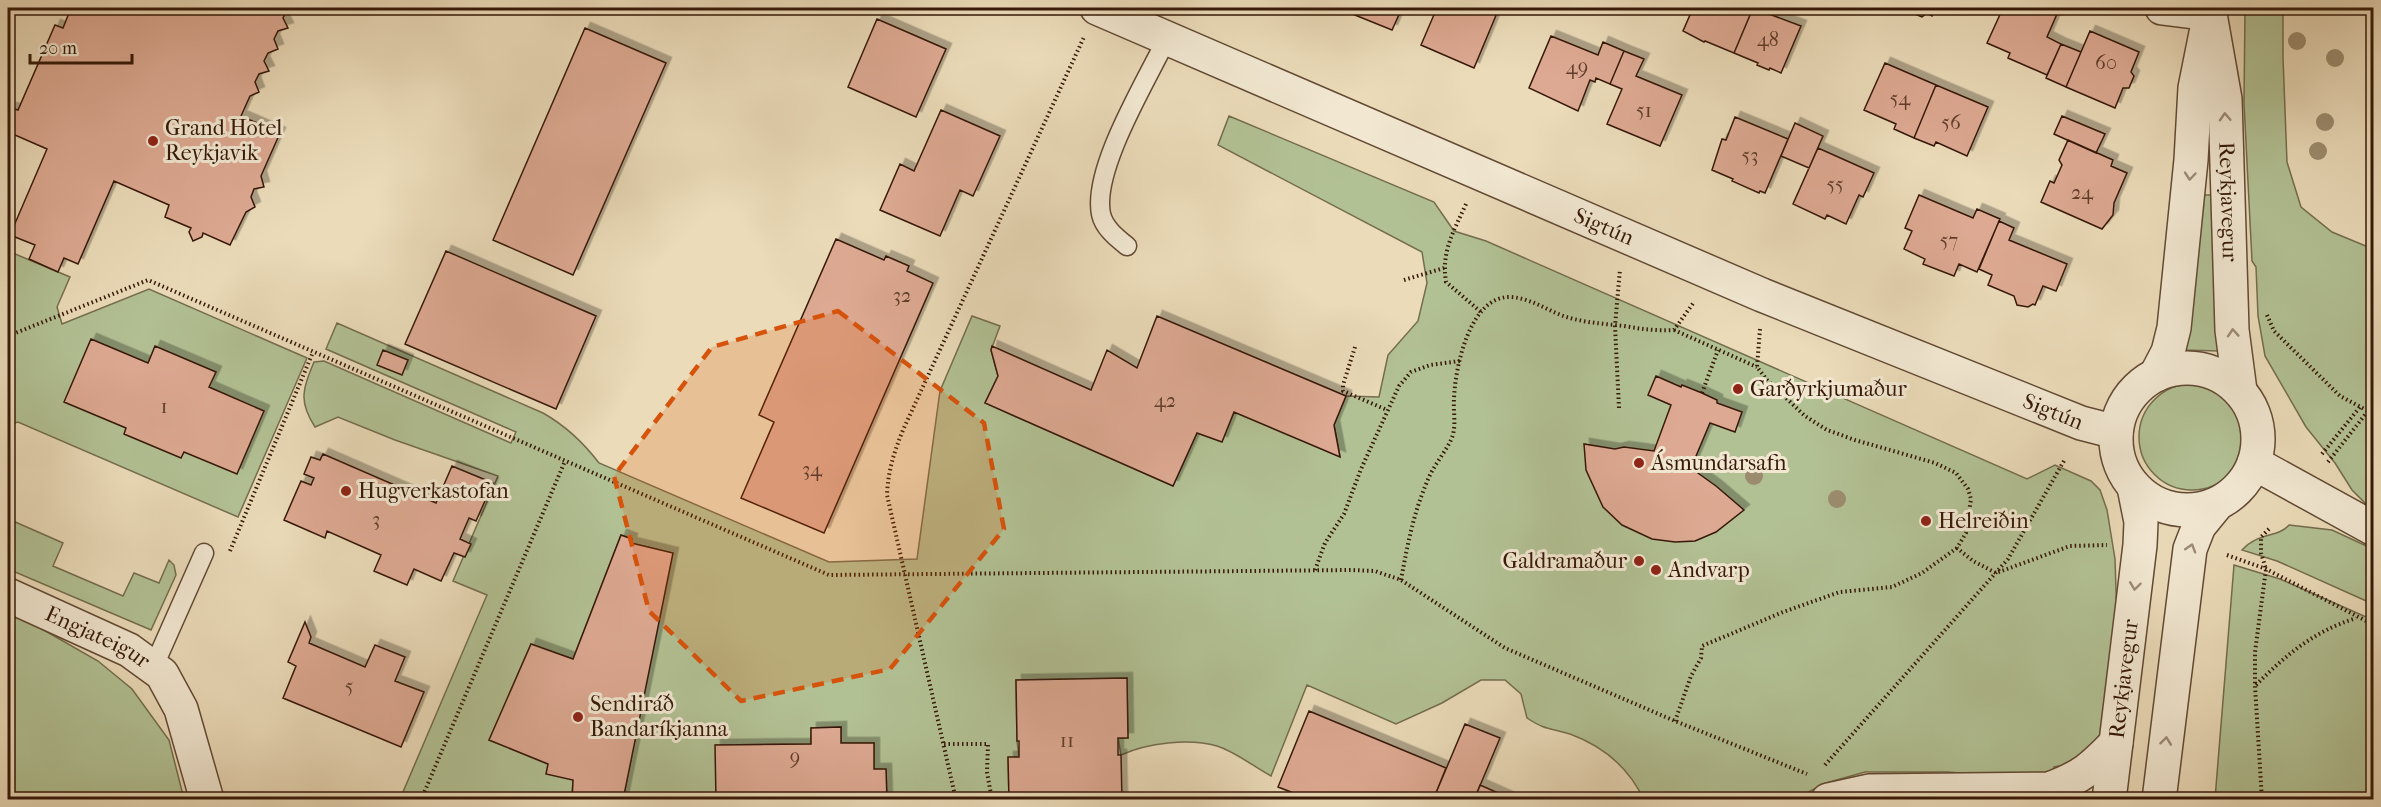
<svg xmlns="http://www.w3.org/2000/svg" width="2381" height="807" viewBox="0 0 2381 807" font-family="'IM FELL French Canon',serif">
<style>
.green{fill:#b2c194;stroke:#746d4e;stroke-width:1.5}
.building{fill:#dda992;stroke:#361908;stroke-width:1.5;filter:url(#shadow)}
.lines{fill:none;stroke-linecap:round;stroke-linejoin:round}
.service-casing{stroke:#634a34;stroke-width:21}
.minor-casing{stroke:#634a34;stroke-width:36}
.tertiary-casing{stroke:#634a34;stroke-width:36}
.path{stroke:#361908;stroke-width:4;stroke-dasharray:1.5 3;stroke-linecap:butt}
.service{stroke:#f2e8d2;stroke-width:18}
.minor{stroke:#f2e8d2;stroke-width:33}
.tertiary{stroke:#f2e8d2;stroke-width:33}
.tree{fill:#9c8c6f}
.oneway{stroke:#9d8b77}
.marked{fill:#d6530c;fill-opacity:0.2;stroke:#d6530c;stroke-width:4.5;stroke-dasharray:12 8;stroke-linejoin:round}
.poi-dot{fill:#8f2418;stroke:#f2e8d2;stroke-width:2}
.labels{text-anchor:middle;dominant-baseline:central;stroke-width:6;stroke-linejoin:round;paint-order:stroke}
.number-label{font-size:20px;fill:#603d2a}
.poi-label{font-size:22px;fill:#361908;stroke:#f2e8d2;text-anchor:start}
.street-label{font-size:22px;fill:#361908;stroke:#f2e8d2}
</style>
<defs>
<filter id="shadow"><feDropShadow dx="5.5" dy="-5.5" stdDeviation="0" flood-color="#0004"/></filter>
</defs>
<rect width="100%" height="100%" fill="#ebdbb9"/>
<filter id="stains"><feTurbulence type="fractalNoise" baseFrequency=".00333" numOctaves="4"/><feColorMatrix values="0 0 0 0 .2 0 0 0 0 .09 0 0 0 0 .02 0 0 0 .5 -.17"/></filter>
<radialGradient id="worn" r=".72"><stop offset=".6" stop-color="#630" stop-opacity="0"/><stop offset="1" stop-color="#630" stop-opacity=".3"/></radialGradient>
<path class="green" d="M2245,8H2283V58L2287,162L2301,207L2332,232L2373,249V511L2352,490L2335,463L2306,427L2265,356L2258,316L2256,267L2252,261L2244,103Z
M1229,116L1434,202L1454,231L1486,241L2027,479L2055,465L2091,481L2100,490L2107,510L2115,559L2117,622L2102,739L2075,763L2054,767L2052,781L1948,772H1865L1826,783L1795,799L1644,800C1629,768 1603,746 1570,734C1550,728 1545,730 1527,718L1521,694L1505,680H1481L1442,703L1396,724L1307,685L1271,776C1254,767 1236,752 1217,746C1189,738 1147,743 1121,755L1118,738H1128L1127,678L1016,680L1017,741L1019,757L1008,758L1009,799H887L886,770L874,769V743H841V727L811,728V744L716,745V799H623L672,553L631,543V539L621,535L573,659L531,644L489,740L548,764L573,780L572,799H400L487,595L453,581L498,476L395,440L338,417L315,427C298,401 303,389 314,362L324,361L511,443L516,432L326,349L337,323L543,413C566,426 583,442 599,463L829,562L917,559L940,391L972,316L1000,326L991,350L998,376L985,403L1173,486L1197,433L1222,441L1234,412L1340,456L1334,425L1346,396L1379,397L1388,355L1418,321L1427,283L1422,252L1218,145Z
M2204,195H2211L2218,199L2219,351L2184,350Z
M8,251L70,277L57,307L62,324L149,289L307,358L238,517L18,422L8,425Z
M2139 437a53 53 0 1 1 106 0a53 53 0 1 1-106 0Z
M13,521L63,543L53,566L123,596L134,573L159,583L169,560L174,565L176,575L151,630L8,569V523Z
M2289,525L2332,530L2373,549V604L2277,561L2242,550C2258,532 2278,538 2289,525Z
M2234,565L2280,579L2373,620V799H2215Z
M8,612L35,625L98,661L132,689L169,740L184,799H8Z"/>
<path class="building" d="M71,8H288L283,18L288,28L278,31L274,39L278,49L268,53L264,61L269,71L259,74L255,82L259,92L250,96L241,116L280,133L261,176L264,187L254,189L251,197L255,207L246,212L230,245L203,233L202,237L193,241L189,232L191,228L165,217L169,205L114,181L78,264L64,258L58,272L29,259L35,245L10,235L47,149L8,132V115L11,108L18,110L55,25L63,28Z
M1346,8H1402L1392,30L1345,11Z
M1431,8H1485L1497,13L1474,68L1421,45L1436,10Z
M1693,8H1753L1734,53L1705,41L1704,42L1683,31Z
M1753,8L1801,26L1781,73L1770,68L1769,70L1757,65L1758,63L1734,53Z
M1911,8H1936L1932,16L1927,13L1922,17L1912,13Z
M2003,8H2041L2057,14L2047,37L2061,44L2047,75L2008,58L2010,53L1987,43Z
M877,19L946,49L916,117L848,87Z
M585,28L666,63L573,275L493,240Z
M2090,31L2139,52L2131,72L2134,76L2129,88H2123L2115,108L2066,87Z
M1551,36L1598,55L1603,42L1624,51L1610,84L1596,78L1595,82L1590,80L1578,111L1529,88Z
M2061,44L2081,52L2066,87L2046,78Z
M1624,51L1644,59L1636,76L1682,95L1660,146L1607,124L1622,89L1610,84Z
M1885,63L1936,85L1914,138L1894,129L1896,124L1864,110Z
M1936,85L1988,107L1967,156L1936,142L1934,146L1914,138Z
M941,110L1000,136L973,196L960,190L940,236L880,210L900,164L914,171Z
M2062,116L2105,134L2096,153L2054,134Z
M1735,117L1788,139L1765,193L1760,191L1759,193L1732,181L1733,179L1712,170L1722,139L1726,140Z
M1795,123L1823,136L1809,168L1781,156Z
M2068,140L2113,160L2111,166L2127,173L2114,203L2113,215L2102,229L2041,202L2050,181L2054,183L2062,165L2059,160Z
M1818,148L1874,173L1863,197L1859,195L1846,224L1827,215L1825,219L1793,204Z
M1919,195L1973,218L1977,209L2000,219L1977,272L1959,264L1954,276L1923,264L1925,259L1904,249L1912,231L1905,228Z
M1999,221L2014,228L2009,240L2067,264L2056,291L2043,286L2035,305L2033,304L2028,307L2017,305L2014,296L1988,285L1992,275L1979,269Z
M836,239L884,260L886,256L909,266L907,271L933,283L824,533L741,498L774,422L759,415Z
M446,251L596,316L556,409L405,344Z
M1157,316L1346,396L1334,425L1340,457L1234,412L1222,442L1197,433L1173,486L985,403L998,376L991,350L992,346L1091,390L1107,350L1137,368Z
M91,339L148,363L155,346L216,372L209,387L264,411L237,474L184,452L181,458L124,434L126,428L64,402Z
M383,350L408,360L402,375L377,365Z
M1656,376L1681,387L1682,385L1702,393L1717,400V403L1742,412L1735,432L1710,423L1691,468L1716,486L1744,510L1716,532L1695,541L1675,542L1652,539L1622,525L1603,507L1586,470L1584,444L1615,449L1624,447L1654,451L1671,405L1648,395Z
M323,454L436,503L452,466L493,483L476,521L469,518L460,539L471,544L465,557L454,553L441,581L414,569L407,585L374,571L381,555L327,531L325,538L284,520L301,481L311,485L314,478L304,474L311,457L320,460Z
M621,535L632,539L631,543L673,553L623,800H572L573,780L546,774L548,764L489,740L531,644L573,659Z
M305,622L311,637L309,643L365,667L375,645L405,657L395,681L424,692L401,747L283,698L296,666L288,662Z
M1127,678L1128,738H1118V755H1121L1122,800H1009L1008,757H1019V741H1017L1016,680Z
M1309,711L1446,768L1433,800L1288,799L1291,792L1278,787Z
M1465,724L1500,738L1474,800H1433Z
M841,727V743H874V769H886L887,800H716L715,745L811,744V728Z
M1480,785L1514,800H1474Z"/>
<g class="lines">
<defs>
<path id="service" d="M1127,246C1117,238 1104,228 1101,214C1092,169 1147,80 1167,38
M153,668L204,553"/>
<g id="minor">
<path id="s1" d="M1097,8L1762,295L2081,423L2116,432"/>
<path d="M2162,8L2210,14"/>
<path d="M2254,463L2374,529"/>
<path id="s2" d="M8,595L129,650L162,674L181,709L207,800"/>
<path d="M1828,800L1869,791L2049,789C2082,777 2092,768 2116,743"/>
</g>
<g id="tertiary">
<path id="s3" d="M2210,14L2225,99L2232,330L2240,391"/>
<circle cx="2187" cy="439" r="71"/>
<path d="M2156,375L2168,352L2174,328L2191,160L2195,88L2206,33"/>
<path id="s4" d="M2109,800L2140,545L2141,522L2134,487"/>
<path d="M2159,800L2190,549L2199,526L2217,504"/>
</g>
</defs>
<use href="#service" class="service-casing"/>
<use href="#minor" class="minor-casing"/>
<use href="#tertiary" class="tertiary-casing"/>
<path class="path" d="M22,8L45,10L46,8
M1466,204C1454,231 1441,251 1446,282L1481,312
M1404,280L1444,268
M2267,315L2274,331L2340,396L2368,411H2374
M1760,329L1757,367L1767,380L1805,416L1827,430L1855,440L1935,463L1956,473L1968,489L1971,499L1966,533L1957,548L1973,561L1996,573L2070,546L2107,545
M1674,330L1757,367
M8,336L148,280L829,575L1351,570L1375,571L1401,580L1505,648L1675,721L1807,774
M1355,347L1343,385V391L1387,410
M1702,393L1718,350
M1619,408L1615,326L1620,269
M2322,454L2360,407
M2328,462L2368,411
M230,551L313,352
M2227,555L2266,569L2374,625
M1315,570L1325,543L1344,514L1361,469L1399,386L1411,372L1430,365L1460,361
M1401,580C1408,542 1414,510 1430,475C1436,463 1445,452 1451,440C1457,427 1453,413 1454,399C1455,367 1470,296 1510,297C1533,298 1550,313 1570,318C1588,323 1606,324 1624,326C1641,329 1656,331 1674,330L1694,302
M2256,685C2287,654 2313,632 2356,618
M1675,721L1691,676L1701,658L1702,646L1783,612L1840,592L1892,587L1922,573L1957,548
M944,744H988L987,772L992,800
M1825,765L2008,559L2065,459
M421,800L565,461
M956,800L887,495C888,471 894,452 903,430L1084,37
M2262,800L2255,686V652L2266,569L2261,553V537L2271,527"/>
<use href="#service" class="service"/>
<use href="#minor" class="minor"/>
<use href="#tertiary" class="tertiary"/>
</g>
<g class="tree">
<circle cx="2297" cy="41" r="9"/>
<circle cx="2335" cy="58" r="9"/>
<circle cx="2325" cy="122" r="9"/>
<circle cx="2318" cy="151" r="9"/>
<circle cx="1754" cy="476" r="9"/>
<circle cx="1837" cy="499" r="9"/>
</g>
<defs><path id="oneway-chevron" d="M-2-3.5L2.5 0L-2 3.5" fill="none" stroke-width="1.6" stroke-linecap="round" stroke-linejoin="round" transform="scale(1.5)"/></defs>
<g class="oneway">
<use href="#oneway-chevron" transform="translate(2225 117) rotate(-93)"/>
<use href="#oneway-chevron" transform="translate(2190 176) rotate(95)"/>
<use href="#oneway-chevron" transform="translate(2233 333) rotate(-94)"/>
<use href="#oneway-chevron" transform="translate(2191 548) rotate(-73)"/>
<use href="#oneway-chevron" transform="translate(2135 586) rotate(97)"/>
<use href="#oneway-chevron" transform="translate(2166 741) rotate(-83)"/>
</g>
<path class="marked" d="M838,311L984,423L1004,529L890,669L741,701L649,611L614,476L712,347Z"/>
<g class="poi-dot">
<circle cx="153" cy="141" r="6"/>
<circle cx="1738" cy="389" r="6"/>
<circle cx="1639" cy="463" r="6"/>
<circle cx="346" cy="491" r="6"/>
<circle cx="1926" cy="521" r="6"/>
<circle cx="1639" cy="561" r="6"/>
<circle cx="1656" cy="570" r="6"/>
<circle cx="578" cy="717" r="6"/>
</g>
<g class="labels">
<g class="number-label">
<text x="1768" y="39">48</text>
<text x="2106" y="62">60</text>
<text x="1577" y="67">49</text>
<text x="1900" y="98">54</text>
<text x="1644" y="110">51</text>
<text x="1951" y="122">56</text>
<text x="1750" y="155">53</text>
<text x="1835" y="184">55</text>
<text x="2082" y="192">24</text>
<text x="1949" y="240">57</text>
<text x="902" y="295">32</text>
<text x="1165" y="400">42</text>
<text x="164" y="406">1</text>
<text x="812" y="469">34</text>
<text x="376" y="519">3</text>
<text x="349" y="686">5</text>
<text x="1067" y="740">11</text>
<text x="795" y="757">9</text>
</g>
<g class="poi-label">
<text x="165" y="128">Grand Hotel<tspan x="165" dy="25">Reykjavik</tspan></text>
<text x="1750" y="389">Garðyrkjumaður</text>
<text x="1651" y="463">Ásmundarsafn</text>
<text x="358" y="491">Hugverkastofan</text>
<text x="1938" y="521">Helreiðin</text>
<text x="1627" y="561" text-anchor="end">Galdramaður</text>
<text x="1668" y="570">Andvarp</text>
<text x="590" y="704">Sendiráð<tspan x="590" dy="25">Bandaríkjanna</tspan></text>
</g>
<g class="street-label">
<text stroke="none"><textPath href="#s3" startOffset="189">Reykjavegur</textPath></text>
<text stroke="none"><textPath href="#s1" startOffset="552">Sigtún</textPath></text>
<text stroke="none"><textPath href="#s1" startOffset="1038">Sigtún</textPath></text>
<text stroke="none"><textPath href="#s2" startOffset="99">Engjateigur</textPath></text>
<text stroke="none"><textPath href="#s4" startOffset="122">Reykjavegur</textPath></text>
</g>
</g>
<rect width="2381" height="807" fill="none" stroke="#ebdbb9" stroke-width="30"/>
<rect x="9" y="9" width="2363" height="789" fill="none" stroke="#361908" stroke-width="3"/>
<rect x="15" y="15" width="2351" height="777" fill="none" stroke="#361908" stroke-width="1.5"/>
<path d="M30 54v9h102v-9" fill="none" stroke="#361908" stroke-width="3"/>
<text x="39" y="54" font-size="18" fill="#361908" stroke="#f2e8d2" stroke-width="4.5" paint-order="stroke">20 m</text>
<rect width="100%" height="100%" filter="url(#stains)"/>
<rect width="100%" height="100%" fill="url(#worn)"/>
</svg>
